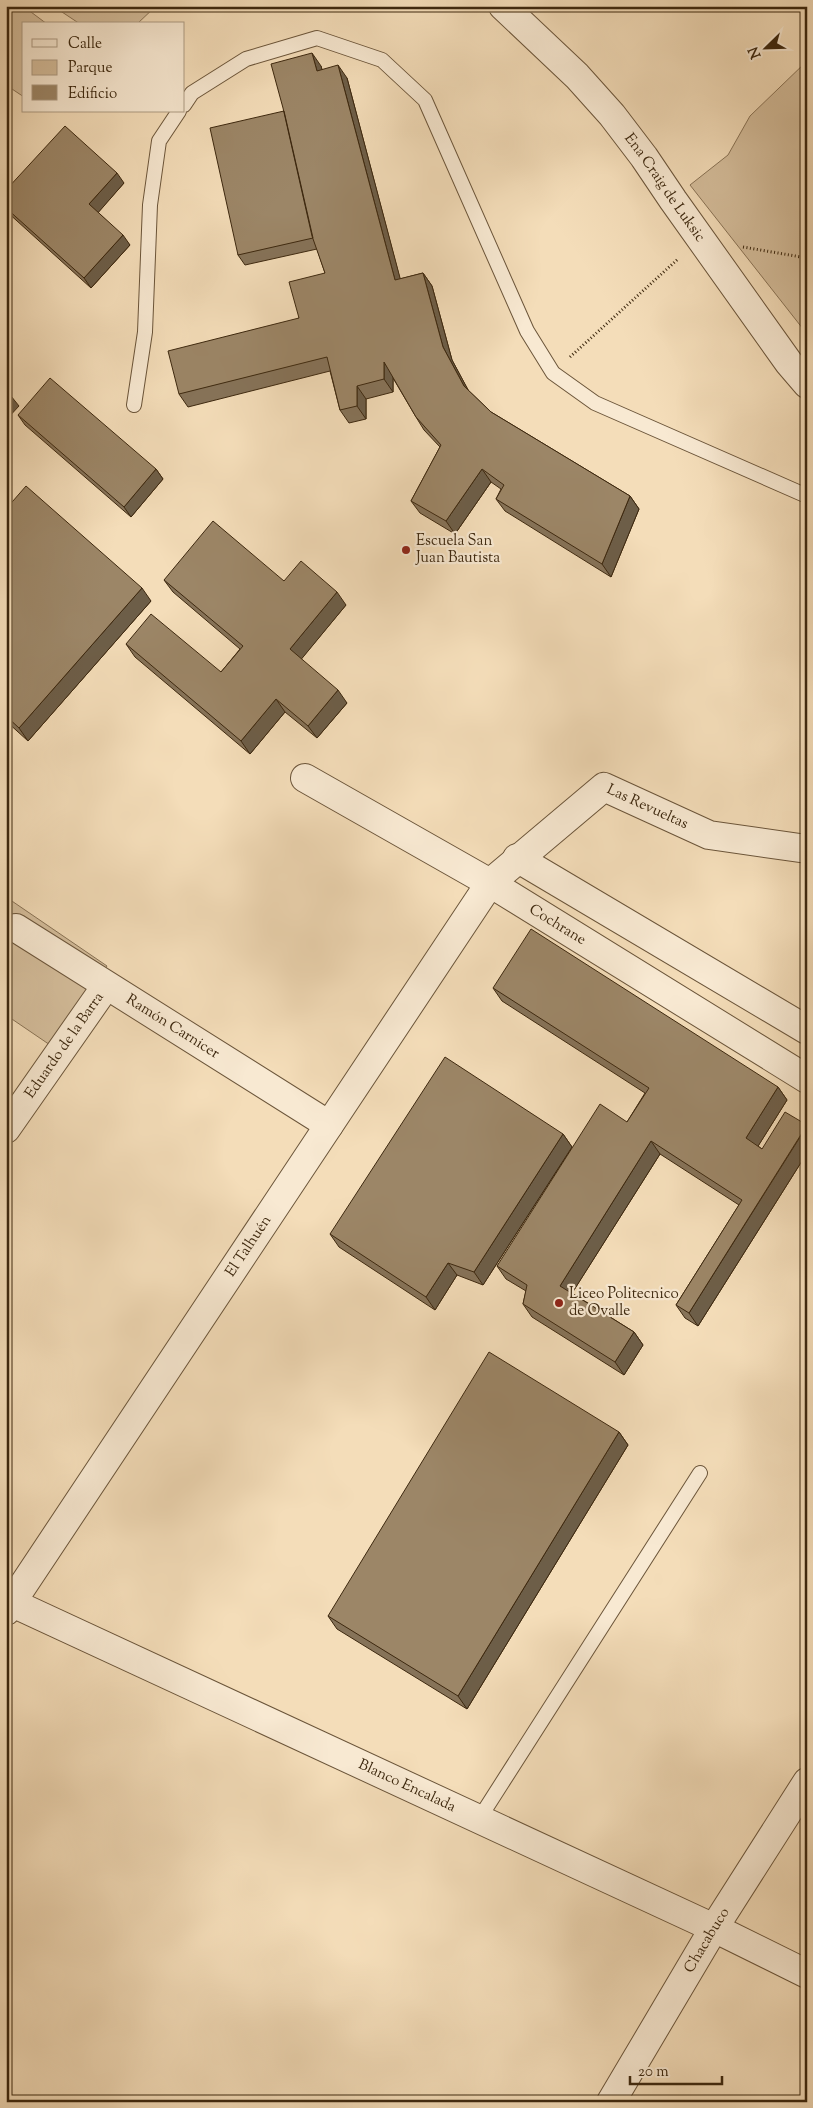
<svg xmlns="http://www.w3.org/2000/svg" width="813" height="2108" viewBox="0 0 813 2108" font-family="'Sorts Mill Goudy',serif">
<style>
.green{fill:#d5be9c;stroke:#897356}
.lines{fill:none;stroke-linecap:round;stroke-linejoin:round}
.service-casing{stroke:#6b553a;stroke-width:16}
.minor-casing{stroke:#6b553a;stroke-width:30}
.tertiary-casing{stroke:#6b553a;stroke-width:30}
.path{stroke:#3d280f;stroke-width:3;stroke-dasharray:1 2.5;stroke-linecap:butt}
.service{stroke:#f8e9d2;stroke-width:14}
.minor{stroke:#f8e9d2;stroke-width:28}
.tertiary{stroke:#f8e9d2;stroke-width:28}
.wall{fill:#867359;stroke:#3d280f}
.shaded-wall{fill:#6d5e48;stroke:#3d280f}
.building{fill:#9c8667;stroke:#3d280f}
.poi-dot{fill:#8f2418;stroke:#f8e9d2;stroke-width:2}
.labels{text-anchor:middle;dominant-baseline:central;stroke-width:4.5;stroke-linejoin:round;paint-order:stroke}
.street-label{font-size:15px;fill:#3d280f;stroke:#f8e9d2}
.poi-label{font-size:15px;fill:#3d280f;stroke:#f8e9d2;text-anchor:start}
</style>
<rect width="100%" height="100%" fill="#f4ddb9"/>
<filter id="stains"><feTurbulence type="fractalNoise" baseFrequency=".004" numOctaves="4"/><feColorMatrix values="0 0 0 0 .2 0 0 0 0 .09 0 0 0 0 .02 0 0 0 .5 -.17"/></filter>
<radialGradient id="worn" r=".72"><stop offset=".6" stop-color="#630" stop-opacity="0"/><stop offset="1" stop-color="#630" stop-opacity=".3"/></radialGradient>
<path class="green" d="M6,6H23L47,24H24V97L6,85Z
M53,6H156L137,24H80Z
M807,61V334L690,185L728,155L750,116Z
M6,897L107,966L53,1047L6,1015Z"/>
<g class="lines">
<defs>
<path id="service" d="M184,105L192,93L246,59L317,38L382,60L425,100L527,331L553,373L595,403L807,496
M134,405L145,332L150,205L159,141L179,111
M479,1819L700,1473"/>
<g id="minor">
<path id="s1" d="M305,778L490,883L807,1079"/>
<path d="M517,858L807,1030"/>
<path id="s2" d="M16,928L329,1125"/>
<path id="s3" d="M6,1129L106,986"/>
<path id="s4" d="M6,1611L490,883L604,787L709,835L807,849"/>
</g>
<g id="tertiary">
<path id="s5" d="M503,6L577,76L612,115L644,157L673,200L789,363L807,384"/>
<path id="s6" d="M6,1600L714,1928L807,1974"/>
<path id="s7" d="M611,2102L714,1928L807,1782"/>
</g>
</defs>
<use href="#service" class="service-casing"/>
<use href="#minor" class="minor-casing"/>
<use href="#tertiary" class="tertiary-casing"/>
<path class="path" d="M743,247L807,258
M570,357L678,259"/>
<use href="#service" class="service"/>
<use href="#minor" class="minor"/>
<use href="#tertiary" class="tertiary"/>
</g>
<path class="wall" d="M321,66L322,70L347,78L400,279L423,273L432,286L452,360L468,390L491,412L630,496L639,509L611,577L505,511L496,499L501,489L491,482L455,534L420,513L411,501L440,447L424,430L416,417L393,378V392L366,399V419L349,423L340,410L330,371L188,407L179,394L299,318L325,273L317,249L245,265L238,255L284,111Z
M124,183L98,212L130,245L91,288L6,211V190Z
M18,415L156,469L163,479L131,517L25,425Z
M6,509L151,601L28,741L6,721Z
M164,580L284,581L346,605L301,659L347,703L317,738L285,712L250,754L135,657L126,644L221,672L240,649L173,592Z
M493,988L778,1087L787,1100L758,1146L762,1149L807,1125V1153L698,1326L685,1318L676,1305L739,1205L660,1154L572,1293L634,1332L643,1345L624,1375L532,1317L523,1304L526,1291L506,1279L497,1266L627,1122L645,1093L502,1001Z
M563,1134L572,1147L483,1285L457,1275L435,1310L339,1247L330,1234Z
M619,1432L628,1445L467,1709L337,1629L328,1616Z"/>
<path class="shaded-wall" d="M312,53L321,66L326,84L317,71Z
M338,65L347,78L404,293L395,280Z
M117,173L124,183L97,214L89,204Z
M123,235L130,245L91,288L84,278Z
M423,273L432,286L452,360L473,399L464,386L443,347Z
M384,362L393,375V392L384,379Z
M357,386L366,399V419L357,406Z
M11,396L19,406L6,420V402Z
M156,469L163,479L131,517L124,507Z
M482,469L491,482L455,534L446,521Z
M630,496L639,509L611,577L602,564Z
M142,588L151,601L28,741L19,728Z
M337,592L346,605L299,662L290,649Z
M338,690L347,703L317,738L308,726Z
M276,699L285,712L250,754L241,741Z
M778,1087L787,1100L755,1151L746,1138Z
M807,1126V1153L698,1326L689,1313Z
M563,1134L572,1147L483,1285L474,1272Z
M651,1141L660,1154L569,1298L560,1286Z
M448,1263L457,1275L435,1310L426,1297Z
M634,1332L643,1345L624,1375L615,1362Z
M619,1432L628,1445L467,1709L458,1696Z"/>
<path class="building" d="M312,53L317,71L338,65L395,280L423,273L443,347L464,386L491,412L630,496L602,564L496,499L504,485L482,469L446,521L411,501L441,445L416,417L384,362V379L357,386V406L340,410L327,357L179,394L168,351L299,318L289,282L325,273L312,236L283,108L271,64Z
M284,111L313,238L238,255L210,128Z
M65,126L117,173L89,204L123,235L84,278L6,208V190Z
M50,378L156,469L124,507L18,415Z
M6,391L11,396L6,402Z
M26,486L142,588L19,728L6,716V509Z
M213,521L284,581L301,561L337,592L290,649L338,690L308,726L276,699L241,741L126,644L151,614L221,672L243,646L164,580Z
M531,929L778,1087L746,1138L762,1149L785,1112L807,1125L689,1313L676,1305L742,1200L651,1141L560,1286L634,1332L615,1362L523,1304L527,1285L497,1266L600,1104L627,1122L649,1088L493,988Z
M445,1057L563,1134L474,1272L448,1263L426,1297L330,1234Z
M489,1352L619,1432L458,1696L328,1616Z"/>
<g class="poi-dot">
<circle cx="406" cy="550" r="5"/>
<circle cx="559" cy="1303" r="5"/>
</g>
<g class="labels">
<g class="street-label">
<text stroke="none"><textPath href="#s5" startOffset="244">Ena Craig de Luksic</textPath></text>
<text stroke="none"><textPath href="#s4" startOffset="1071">Las Revueltas</textPath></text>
<text stroke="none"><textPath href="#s1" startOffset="292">Cochrane</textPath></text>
<text stroke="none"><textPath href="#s2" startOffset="185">Ramón Carnicer</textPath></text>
<text stroke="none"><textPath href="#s3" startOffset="102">Eduardo de la Barra</textPath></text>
<text stroke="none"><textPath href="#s4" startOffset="438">El Talhuén</textPath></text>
<text stroke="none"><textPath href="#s6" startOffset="442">Blanco Encalada</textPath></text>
<text stroke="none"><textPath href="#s7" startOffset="188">Chacabuco</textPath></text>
</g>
<g class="poi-label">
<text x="416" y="541">Escuela San<tspan x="416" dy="17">Juan Bautista</tspan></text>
<text x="569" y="1294">Liceo Politecnico<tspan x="569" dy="17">de Ovalle</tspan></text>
</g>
</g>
<rect width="813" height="2108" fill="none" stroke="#f4ddb9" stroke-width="25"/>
<rect x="8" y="8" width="798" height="2093" fill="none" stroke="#3d280f" stroke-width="2.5"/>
<rect x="12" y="12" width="788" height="2083" fill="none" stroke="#3d280f"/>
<rect x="22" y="22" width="162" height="90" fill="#f8e9d2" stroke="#ad9c84"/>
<rect x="32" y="39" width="25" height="8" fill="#f8e9d2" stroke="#ad9c84"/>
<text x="68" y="48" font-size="15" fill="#3d280f">Calle</text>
<rect x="32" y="60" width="25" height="15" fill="#d5be9c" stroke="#ad9c84"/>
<text x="68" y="72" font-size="15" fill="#3d280f">Parque</text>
<rect x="32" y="85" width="25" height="15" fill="#9c8667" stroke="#ad9c84"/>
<text x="68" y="98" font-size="15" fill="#3d280f">Edificio</text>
<g transform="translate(766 48) rotate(247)" stroke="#f8e9d2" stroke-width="4" paint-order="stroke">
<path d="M0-4L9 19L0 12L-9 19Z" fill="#3d280f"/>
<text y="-8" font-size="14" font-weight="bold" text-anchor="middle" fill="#3d280f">N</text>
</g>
<path d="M630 2076v8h92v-8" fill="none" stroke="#3d280f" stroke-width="2.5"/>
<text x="638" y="2076" font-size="15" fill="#3d280f" stroke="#f8e9d2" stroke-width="4" paint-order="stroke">20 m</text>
<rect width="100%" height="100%" filter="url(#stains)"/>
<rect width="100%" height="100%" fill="url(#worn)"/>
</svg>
